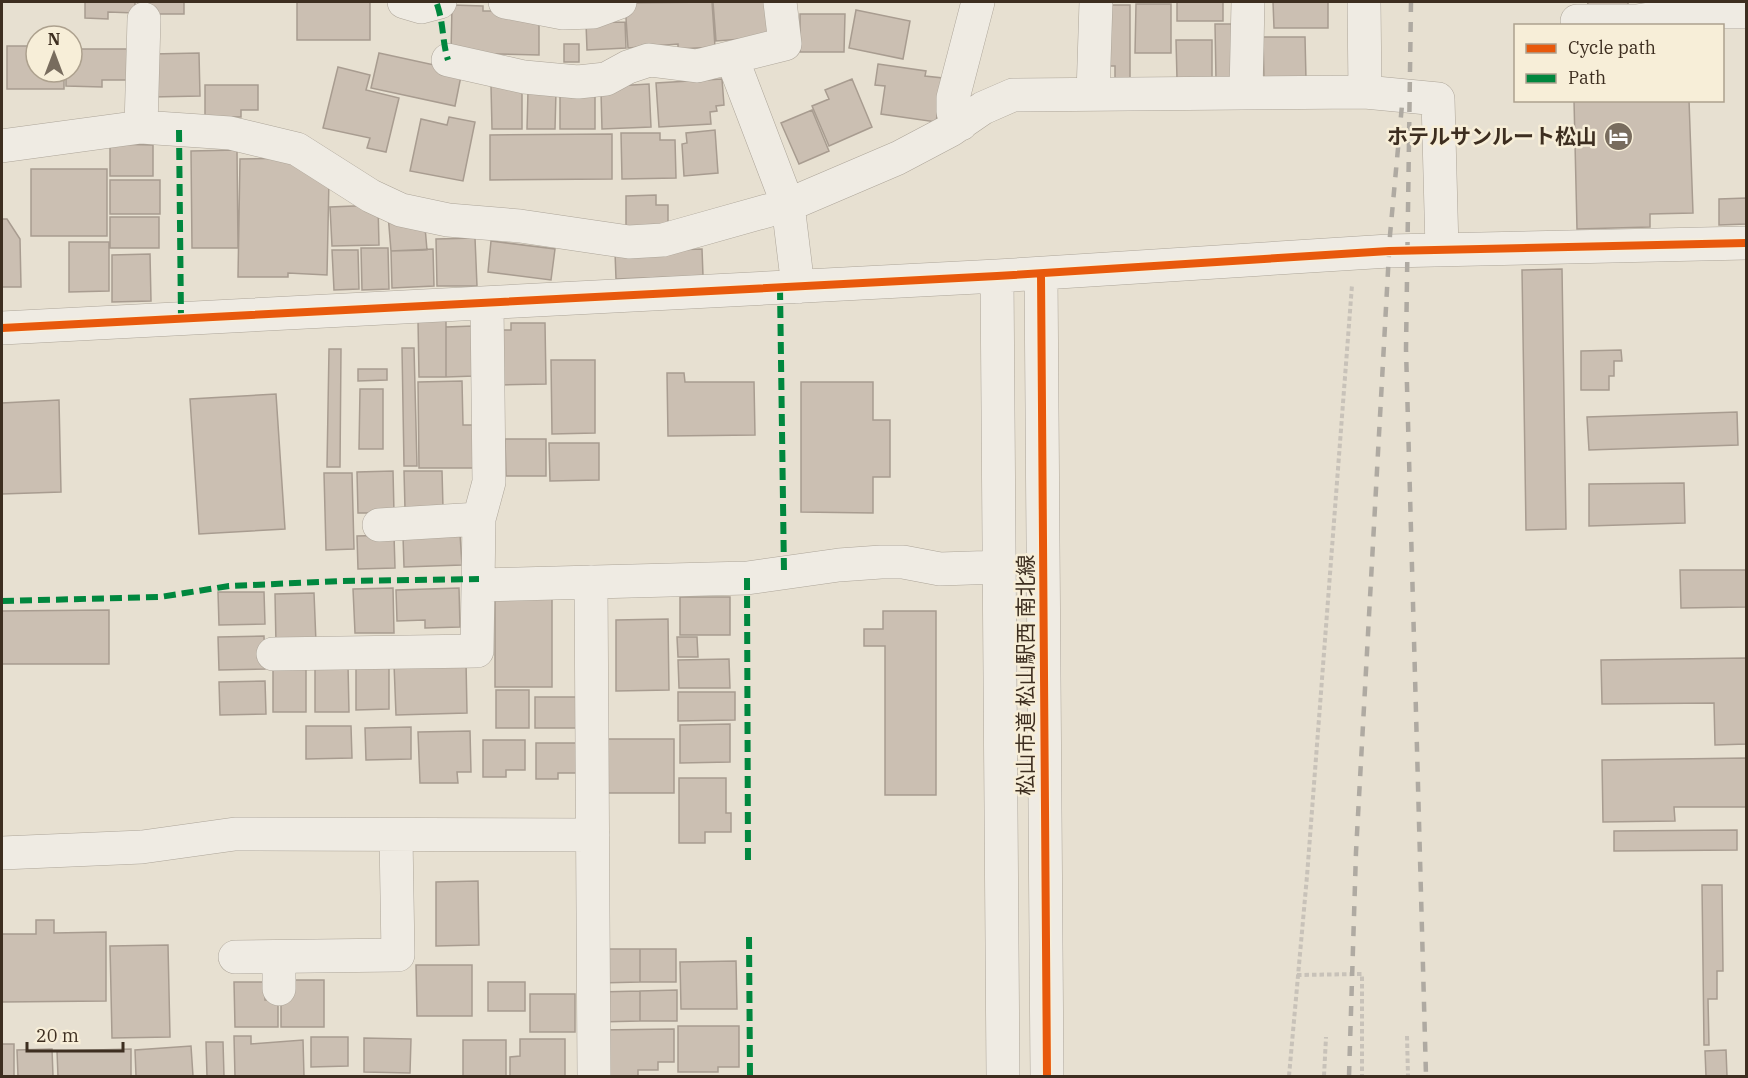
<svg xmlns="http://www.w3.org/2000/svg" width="1748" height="1078" viewBox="0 0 1748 1078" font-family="'IBM Plex Serif','Noto Sans JP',serif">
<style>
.building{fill:#cbbfb2;stroke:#a89c90;stroke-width:1.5}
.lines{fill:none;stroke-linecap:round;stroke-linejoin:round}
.minor-casing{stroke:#ada599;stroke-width:34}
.path{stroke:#c8c2b9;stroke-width:4;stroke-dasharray:4.5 3;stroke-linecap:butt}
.minor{stroke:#efebe3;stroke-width:33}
.rail{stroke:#afaaa2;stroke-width:4.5;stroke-dasharray:10 10;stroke-linecap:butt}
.quiet{stroke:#00873e;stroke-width:6;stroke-dasharray:12 6;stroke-linecap:butt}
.cycleway-casing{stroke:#f7eed8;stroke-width:11}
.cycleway{stroke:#e8590c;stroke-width:8}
.labels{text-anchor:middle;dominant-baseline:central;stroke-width:5;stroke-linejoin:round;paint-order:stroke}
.poi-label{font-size:21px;font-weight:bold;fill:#3d2e20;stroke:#f7eed8;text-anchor:end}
.street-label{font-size:21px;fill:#3d2e20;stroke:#f7eed8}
</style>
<rect width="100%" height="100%" fill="#e7e0d1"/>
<path class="building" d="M85,2H135V13L108,12V19L85,18Z
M146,2H184V14H146Z
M297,2H370V40H297Z
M712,2L715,47L678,49V44L628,48L625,3Z
M713,2H765L768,37L716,41Z
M1177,2H1223V21H1177Z
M1273,2H1328V28H1274Z
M1588,2H1628V12L1587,11Z
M1136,4H1171V53H1135Z
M452,5L483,6V11H513L539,18V55L451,53Z
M1106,5H1130V80H1115V66H1106Z
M856,10L910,21L903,59L849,48Z
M800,14H845L844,52H800Z
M625,22L626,48L587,50L586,23Z
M1215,24H1241V80H1216Z
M1263,37H1305L1306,80H1264Z
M1176,40H1212V79H1177Z
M564,44H579V62H564Z
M7,46H36V72H64V89H7Z
M72,49H131V80H102V87L66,86V72H72Z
M199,53L200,96L152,97V54Z
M379,53L462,71L455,106L371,88Z
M878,64L926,71L925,76L943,78L936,122L881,114L885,86L875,85Z
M338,67L370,75L366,90L399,98L386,152L367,148L370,138L323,128Z
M722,79L724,105L716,106L717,111L710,112L711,124L659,127L656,83Z
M852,79L872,127L829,146L812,106L829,99L825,90Z
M649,84L651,127L602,129L601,92L615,86Z
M205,85H258V110H241V117H205Z
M491,86H522V129H492Z
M528,91H556L555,129H527Z
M560,94H595V129H560Z
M1574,100H1689L1693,213L1650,214V227L1577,229Z
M812,110L829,151L799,164L781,123Z
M449,117L475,122L463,181L410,171L421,119L447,125Z
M715,130L718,173L684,176L682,144L687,143L686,133Z
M621,133H660V140H675L676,178L622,179Z
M612,134V179L490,180V135Z
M110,144L153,145V176H110Z
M237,150L238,248H192L191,151Z
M289,158L329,179L327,275L288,273V277H238L240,159Z
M31,169H107V236H31Z
M110,180H160V214H110Z
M656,195V205H668V229L626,230V196Z
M1746,198V224L1719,225V199Z
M378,205L379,245L332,246L330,207Z
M388,214L425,227L427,250L391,251Z
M110,217H159V248H110Z
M2,219H7L20,239L21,287H2Z
M475,238L477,286H437L436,239Z
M491,241L555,249L551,280L488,272Z
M69,242H109V291L69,292Z
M361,248H388L389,289L362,290Z
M433,249L434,286L392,288L391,251Z
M702,249L703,276L616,279L615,252Z
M332,250H358L359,289L334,290Z
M150,254L151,301L112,302V255Z
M1562,269L1566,529L1526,530L1522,270Z
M418,320H446V377H419Z
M511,323H545L546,384L500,385L499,330H511Z
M473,326L474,376L446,377V327Z
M402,348H414L417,466H404Z
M329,349H341L340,467H327Z
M1621,350L1622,361H1614V376H1609V390H1581V351Z
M551,360H595V433L552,434Z
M358,369H387V380L358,381Z
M667,373H684L685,382H754L755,435L668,436Z
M462,381L463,425H477L478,468H419L418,382Z
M801,382H873V420H890V477H873V513L801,512Z
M360,389H383V449H359Z
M276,394L285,529L199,534L190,399Z
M59,400L61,492L2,494V403Z
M1737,412L1738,445L1589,450L1587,417Z
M505,439H546V476H506Z
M549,443H599V480L550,481Z
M393,471L394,513H358L357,472Z
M404,471H442L443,508L405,509Z
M324,473H352L354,549L326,550Z
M1684,483L1685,523L1589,526V484Z
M460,534L462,565L404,567L403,536Z
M394,535L395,568L358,569L357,536Z
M1680,570H1746V607L1681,608Z
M393,588L394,633H355L353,589Z
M459,588L460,627L425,628V620L397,621L396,590Z
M218,592H264L265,624L219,625Z
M314,593L316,643L276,644L275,594Z
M495,595H552V687H495Z
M680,597H730V635H680Z
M109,610V664H2V611Z
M883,611H936V795H885V646H864V629H883Z
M668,619L669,690L616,691V620Z
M264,636L265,669L219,670L218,637Z
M677,637H697L698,657H678Z
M1746,658V744L1715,745L1714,703L1602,704L1601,660Z
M729,659L730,688H679L678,660Z
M466,661L467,713L396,715L394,664Z
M356,662H389V709L356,710Z
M273,665H306V712H273Z
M315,665H348L349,712H315Z
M265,681L266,714L220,715L219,682Z
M496,690H529V728H496Z
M678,692H735V720L678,721Z
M535,697H579V728H535Z
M730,724V762L680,763V725Z
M306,726H351L352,758L306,759Z
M411,727V759L366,760L365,728Z
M470,731L471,772H457L458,783H420L418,732Z
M605,739H674V793H606Z
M483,740H525V770H506V777H483Z
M536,743H578V773H558V779H536Z
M1746,758V807H1674L1675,821L1603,822L1602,760Z
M679,778H726V813H731V832H705V843H679Z
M1737,830V850L1614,851V831Z
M478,881L479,945L436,946V882Z
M1702,885H1722L1723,971H1717V999H1708L1709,1045H1704Z
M36,920H54V933L106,932V1001L2,1002V934H36Z
M168,945L170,1037L112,1038L110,946Z
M599,949H640V982L599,983Z
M640,949H676V982H640Z
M736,961L737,1009H681L680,962Z
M416,965H472V1016H417Z
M291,980H324V1027H281V997Z
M234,982H265V1000H278V1027H235Z
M488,982H525V1011H488Z
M677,990V1021H640V991Z
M640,991V1021L598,1022V992Z
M530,994H575V1032H530Z
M678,1026H739V1067H718V1072H678Z
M674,1029V1062H658V1070H638V1076H599L598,1030Z
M234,1036H251V1044L303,1040L304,1076H235Z
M311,1037H348V1066L311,1067Z
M364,1038L411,1039L410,1073L364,1072Z
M520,1039H565V1076H510V1057L520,1056Z
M463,1040H506V1076H463Z
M206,1042H223L224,1076H207Z
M2,1044H14V1076H2Z
M191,1046L193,1076H136L135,1050Z
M52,1049L53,1076H18L17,1050Z
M131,1049V1076H58L57,1051Z
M1726,1050L1727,1076H1706L1705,1051Z"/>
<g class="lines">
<defs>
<path id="minor" d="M404,2L421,7L440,2
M505,2L563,13L593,12L620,2
M1364,2L1365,92L1438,99L1442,249
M1577,21H1637L1693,12H1746
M732,58L788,205L798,287
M448,60L524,77L578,82L606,79L628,67L649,60L697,66L785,44L780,2
M1246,92L1248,2
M1093,94L1096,2
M961,124L953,112V98L978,2
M141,127L144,19
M2,146L141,127L230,133L297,149L371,196L401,210L448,220L520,226L629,242L663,240L788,205L898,158L951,130L983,108L1013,95L1365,92
M1041,274L1047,1076
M997,276L1003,1076
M2,328L997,276L1389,251L1746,243
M379,525L479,519
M591,582L594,1076
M479,585L747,578L839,565L881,562H903L940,569L1000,567
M273,654L477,651L479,519L489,482L487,303
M2,853L142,847L235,834L593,835
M235,957L398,955L396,836
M279,957V989"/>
</defs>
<use href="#minor" class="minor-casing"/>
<path class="path" d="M1297,975L1362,974V1076
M1407,1036L1408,1076
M1289,1076L1307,876L1352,285
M1324,1076L1326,1037"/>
<use href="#minor" class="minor"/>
<path class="rail" d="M1411,2L1406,349L1426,1076
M1349,1076L1356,852L1390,235L1402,105"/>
<path class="quiet" d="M437,4C444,25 442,41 448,60
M179,130L181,319
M780,288L784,573
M747,578L748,862
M2,601L160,597L229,586L342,581L479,579
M749,937L750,1076"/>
<defs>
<path id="cycleway" d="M1041,274L1047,1076
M2,328L997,276L1389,251L1746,243"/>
</defs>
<use href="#cycleway" class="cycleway-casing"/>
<use href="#cycleway" class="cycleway"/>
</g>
<defs>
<symbol id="hotel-disc" viewBox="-11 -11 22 22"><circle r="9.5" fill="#786c5e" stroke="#f7eed8"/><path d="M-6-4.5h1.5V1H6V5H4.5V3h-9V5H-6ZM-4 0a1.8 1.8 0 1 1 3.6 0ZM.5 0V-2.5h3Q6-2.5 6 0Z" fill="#fff"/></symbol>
</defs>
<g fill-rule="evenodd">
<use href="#hotel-disc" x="1602" y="120" width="33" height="33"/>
</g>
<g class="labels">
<g class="poi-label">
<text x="1597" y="136">ホテルサンルート松山</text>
</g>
<g class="street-label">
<text transform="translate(1025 675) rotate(-90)">松山市道 松山駅西 南北線</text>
</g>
</g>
<rect width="1748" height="1078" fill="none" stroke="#3d2e20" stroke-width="6"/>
<rect x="1514" y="24" width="210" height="78" fill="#f7eed8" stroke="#ada18e" stroke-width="1.5"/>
<rect x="1526" y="44" width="30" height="9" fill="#e8590c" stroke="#ada18e" stroke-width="1.5"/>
<text x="1568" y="54" font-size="18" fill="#3d2e20">Cycle path</text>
<rect x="1526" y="74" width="30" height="9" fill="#00873e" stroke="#ada18e" stroke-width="1.5"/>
<text x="1568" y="84" font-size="18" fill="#3d2e20">Path</text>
<g transform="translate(54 54)"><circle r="28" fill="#f7eed8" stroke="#ada18e" stroke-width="1.5"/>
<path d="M0-4.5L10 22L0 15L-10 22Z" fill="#786c5e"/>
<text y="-9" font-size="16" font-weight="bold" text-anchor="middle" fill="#3d2e20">N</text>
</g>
<path d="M27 1042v9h96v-9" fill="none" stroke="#3d2e20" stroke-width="3"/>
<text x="36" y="1042" font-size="18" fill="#3d2e20" stroke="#f7eed8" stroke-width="4.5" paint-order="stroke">20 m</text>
</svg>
